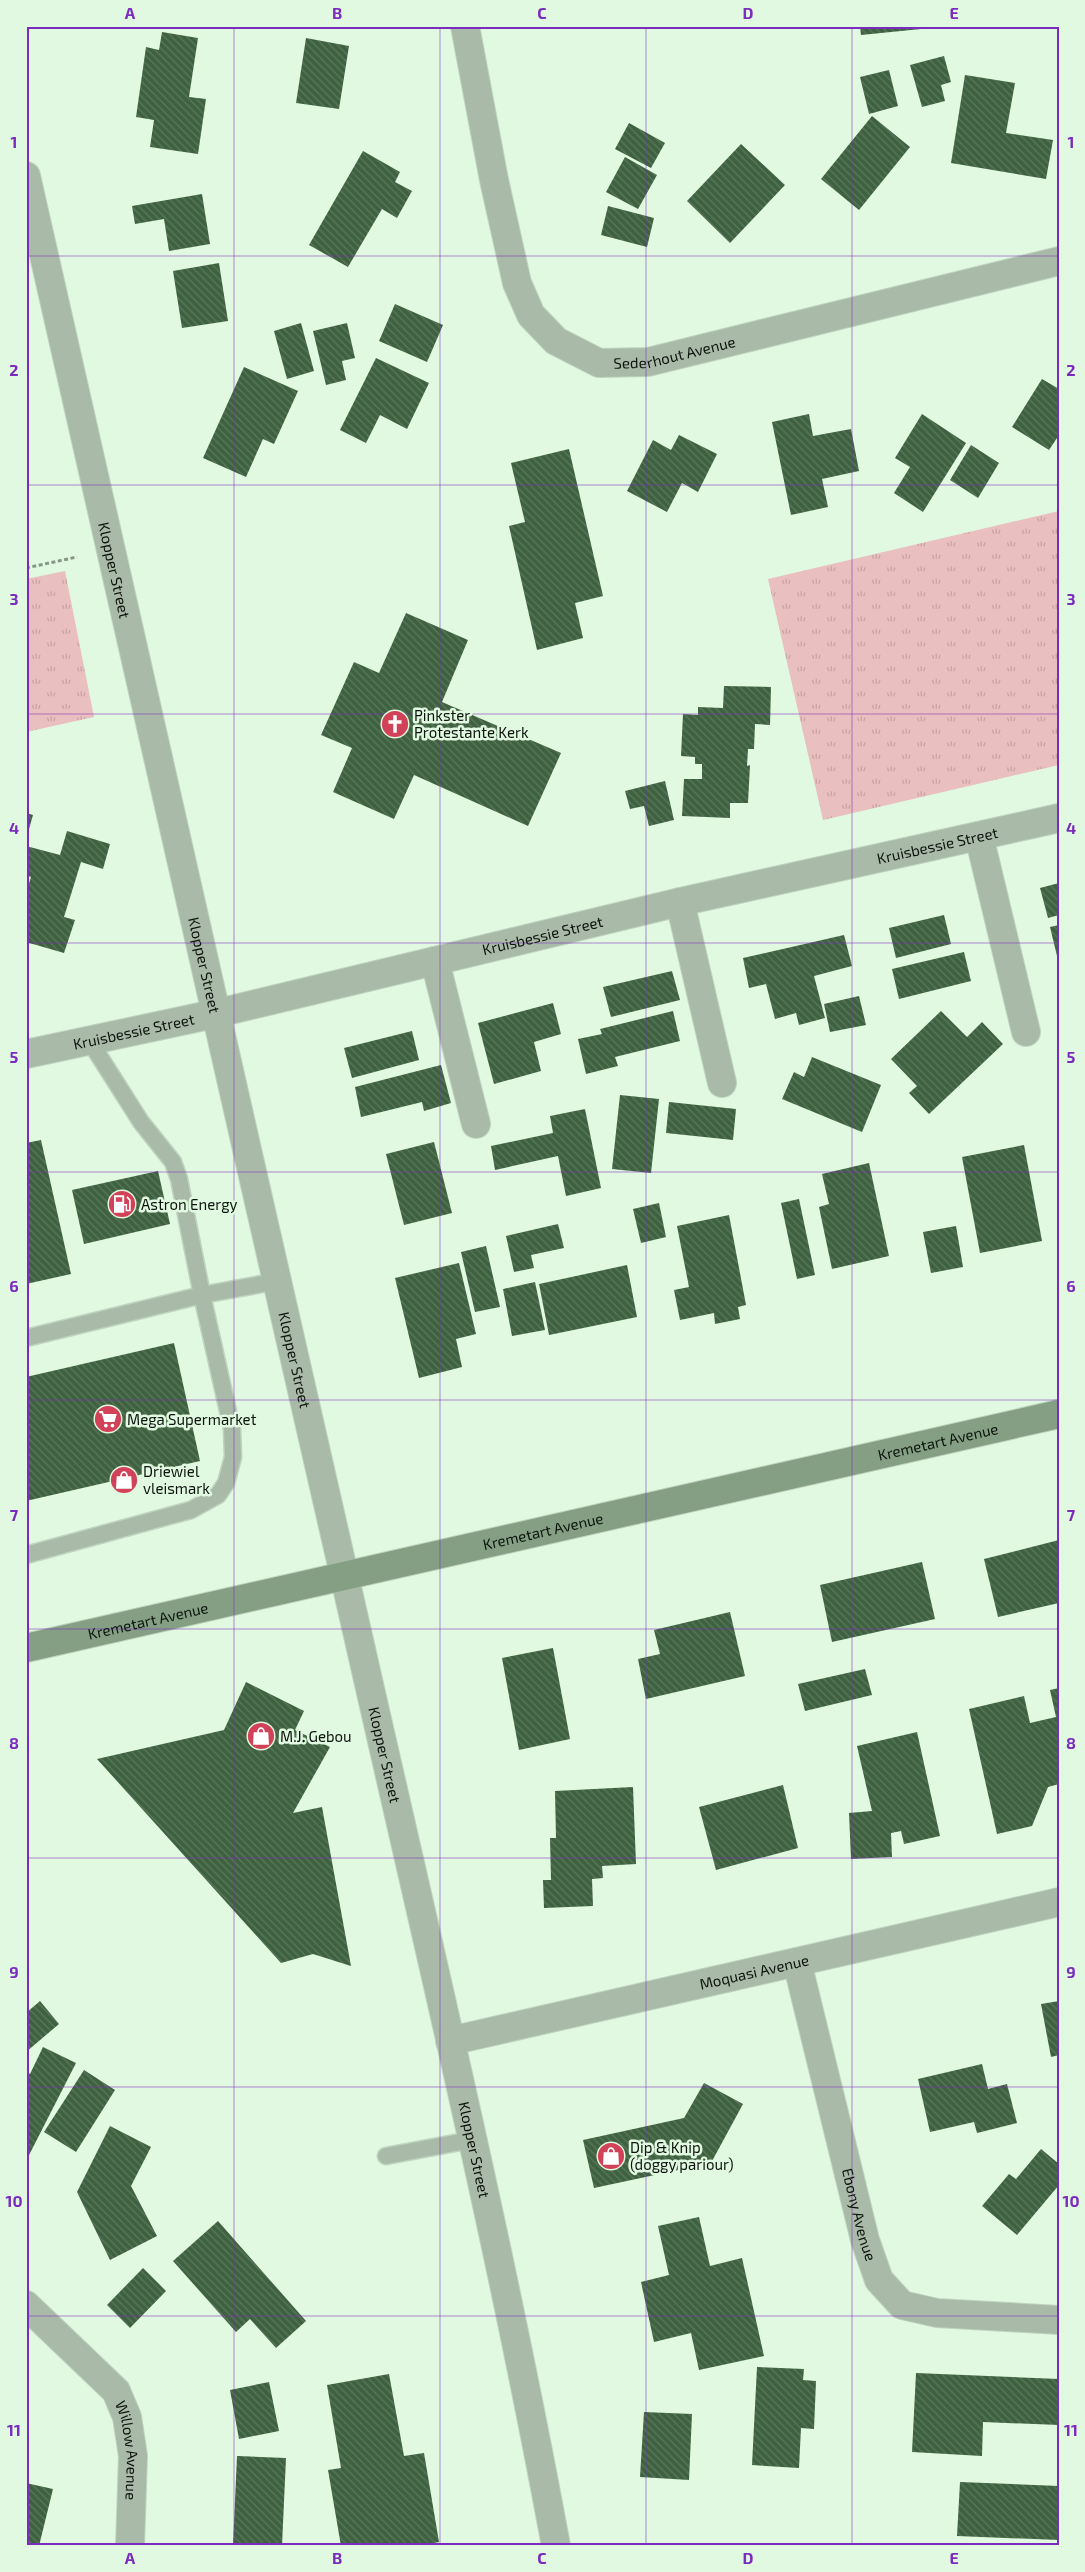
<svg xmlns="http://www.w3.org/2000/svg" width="1085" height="2572" viewBox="0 0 1085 2572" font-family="'Exo 2',sans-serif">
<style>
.grass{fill:url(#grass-tufts)}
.building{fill:url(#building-back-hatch)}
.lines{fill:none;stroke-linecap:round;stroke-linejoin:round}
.lane-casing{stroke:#bfd4bf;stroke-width:19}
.street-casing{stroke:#bfd4bf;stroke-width:30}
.secondary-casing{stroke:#bfd4bf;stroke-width:30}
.path{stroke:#879787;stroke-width:3;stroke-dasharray:4 2.5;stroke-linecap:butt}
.lane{stroke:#a9baa8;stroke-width:16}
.street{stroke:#a9baa8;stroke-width:28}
.secondary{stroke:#859f85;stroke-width:28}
.grid{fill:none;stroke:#7b2cbf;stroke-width:1;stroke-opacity:0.55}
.labels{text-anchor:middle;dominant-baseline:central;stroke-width:5;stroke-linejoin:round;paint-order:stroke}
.street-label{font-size:15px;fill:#0d140d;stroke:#e1f8e1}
.poi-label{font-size:15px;fill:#0d140d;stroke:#e1f8e1;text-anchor:start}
.neatline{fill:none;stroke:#7b2cbf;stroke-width:2}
.grid-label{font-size:16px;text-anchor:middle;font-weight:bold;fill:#7b2cbf}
</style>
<defs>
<pattern id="grass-tufts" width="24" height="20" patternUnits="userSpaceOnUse" patternTransform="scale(1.25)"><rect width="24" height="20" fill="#eabfc0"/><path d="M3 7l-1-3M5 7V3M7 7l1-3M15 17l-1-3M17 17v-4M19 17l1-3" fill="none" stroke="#c8a3a4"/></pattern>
<pattern id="building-back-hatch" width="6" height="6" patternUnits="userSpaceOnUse" patternTransform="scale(1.25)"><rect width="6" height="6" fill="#3e623f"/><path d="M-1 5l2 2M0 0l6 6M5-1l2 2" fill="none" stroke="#5c785d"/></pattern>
</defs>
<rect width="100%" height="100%" fill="#e1f8e1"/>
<path class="grass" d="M1059,511V765L823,820L768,579Z
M65,571L94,717L26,732V579Z"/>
<path class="building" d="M860,26H931V28L861,35Z
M162,32L198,38L189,97L206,99L198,154L150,147L154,120L136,117L146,47L159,50Z
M306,38L349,46L339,109L296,103Z
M944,56L951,82L941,85L945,101L922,107L910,65Z
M889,70L898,106L869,114L860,77Z
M965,75L1015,83L1006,133L1053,140L1046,179L951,163Z
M872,116L910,147L859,210L821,179Z
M629,123L665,143L651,168L615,149Z
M741,144L785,185L730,243L687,201Z
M363,151L400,172L395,182L412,191L397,218L382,209L348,267L309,245Z
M625,157L657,175L638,209L606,192Z
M202,194L210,244L169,251L164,219L135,224L132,206Z
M608,206L654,218L647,247L601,235Z
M219,263L228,321L182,328L173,271Z
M395,304L443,325L427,362L379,341Z
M301,323L314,371L287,379L274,331Z
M347,323L355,358L342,361L346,380L326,385L313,331Z
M376,358L429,383L407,429L380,415L366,443L340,430Z
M244,367L298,391L274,444L263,439L246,477L203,458Z
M1042,379L1059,389V435L1049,450L1012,427Z
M809,414L813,436L851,429L859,471L822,479L828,507L791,515L772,422Z
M922,414L966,443L923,512L894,493L910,467L895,458Z
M679,435L717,454L698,492L682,483L667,512L627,491L653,440L671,450Z
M971,445L999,463L978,498L950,480Z
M569,449L603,596L575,603L583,638L537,650L509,526L525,522L511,463Z
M406,613L468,640L442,702L561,753L528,826L414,775L394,819L333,792L352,748L321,735L354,662L379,673Z
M724,686L771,687L770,725L755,724L754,749H748L747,766L750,765L748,803H730V818L682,816L684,779H702V764H695V757L681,756L683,714L698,715V707L723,708Z
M665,781L674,820L649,826L644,806L630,809L625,791Z
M26,813L33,815L27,836H26Z
M67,831L110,844L103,869L81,862L64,917L75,920L64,953L26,942V893L31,877L26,875V846L60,855Z
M1059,883V915L1048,918L1040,888Z
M944,915L951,944L896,958L889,928Z
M1059,925V960H1058L1050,927Z
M844,935L852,966L814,976L825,1018L799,1025L796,1013L775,1019L766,984L749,988L743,958Z
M964,952L971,981L899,999L892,969Z
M672,971L680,1000L611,1017L603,987Z
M859,996L866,1025L830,1032L824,1004Z
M553,1003L561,1034L534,1042L541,1071L494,1084L478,1023Z
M673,1011L680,1041L615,1057L618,1066L586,1074L578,1039L602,1034L600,1029Z
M941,1011L967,1037L982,1022L1003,1044L929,1114L909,1093L917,1086L891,1059Z
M412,1031L419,1060L352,1078L344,1048Z
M812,1057L881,1085L862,1132L782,1099L794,1072L804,1077Z
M441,1065L451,1103L424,1111L422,1102L361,1117L355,1087Z
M620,1095L659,1099L651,1173L612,1169Z
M669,1102L736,1109L733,1140L666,1133Z
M585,1109L601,1188L566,1196L558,1156L495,1170L491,1146L553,1133L550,1116Z
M41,1140L71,1274L26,1284V1143Z
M434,1142L452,1213L404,1225L386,1154Z
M1024,1145L1042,1241L980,1253L962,1157Z
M869,1163L889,1256L832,1269L819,1207L829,1204L822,1174Z
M158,1171L170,1224L84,1244L72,1190Z
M799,1199L815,1275L797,1279L781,1203Z
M659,1203L666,1237L641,1243L633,1209Z
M729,1215L746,1305L738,1307L740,1319L715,1324L714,1313L680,1320L674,1290L689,1287L677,1226Z
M558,1224L564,1248L531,1255L534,1268L514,1272L506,1236Z
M956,1226L963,1267L931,1273L923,1232Z
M486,1246L500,1307L475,1312L461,1252Z
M459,1263L476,1334L456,1339L462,1367L419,1378L395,1278Z
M627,1265L637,1317L549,1335L539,1284Z
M535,1282L545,1330L512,1336L503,1289Z
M174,1343L200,1461L26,1501V1377Z
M1059,1540V1603L998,1617L984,1559Z
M922,1562L935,1619L832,1642L820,1585Z
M730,1612L745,1676L646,1699L638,1659L660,1654L654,1630Z
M553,1648L570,1739L519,1750L502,1658Z
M865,1669L872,1695L805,1711L798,1684Z
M246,1682L304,1711L295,1730L330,1747L293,1813L322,1807L351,1966L313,1954L281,1963L97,1759L224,1730Z
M1059,1688V1784L1048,1787L1032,1826L997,1834L969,1709L1024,1696L1030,1723L1056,1717L1050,1690Z
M917,1732L940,1836L904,1844L901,1831L891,1833L892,1857L851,1859L849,1813L872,1811L857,1746Z
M783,1785L798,1848L716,1870L699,1807Z
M633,1787L636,1864L602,1866L603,1878L592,1879L593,1906L544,1908L543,1880H551L550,1838H556L555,1791Z
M40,2001L59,2024L26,2052V2013Z
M1059,2001V2055L1051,2057L1041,2004Z
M43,2047L76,2063L26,2161V2072L30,2074Z
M982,2064L988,2089L1007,2084L1017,2123L977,2133L974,2122L930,2132L918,2079Z
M84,2070L115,2090L76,2152L44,2132Z
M704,2083L743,2104L711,2163L594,2188L583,2140L684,2118Z
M110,2126L151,2147L131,2186L157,2236L110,2260L77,2192Z
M1041,2149L1059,2164V2185L1017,2235L982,2206L1009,2174L1016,2179Z
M699,2217L710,2266L742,2258L764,2356L699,2370L691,2333L654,2342L641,2282L669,2275L658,2226Z
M218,2221L306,2321L276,2348L250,2319L236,2332L173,2261Z
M143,2268L166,2291L130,2328L107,2305Z
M757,2367L804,2369L803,2380L816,2381L814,2429L801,2428L799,2468L752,2465Z
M916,2373L1059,2379V2425L983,2422L982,2456L912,2452Z
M389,2374L404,2456L424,2453L439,2542L420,2546H341L328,2470L341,2468L327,2385Z
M269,2382L279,2431L239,2439L230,2390Z
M644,2412L692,2414L689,2480L640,2477Z
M237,2456L286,2458L282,2546H233Z
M960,2482L1059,2486V2540L957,2536Z
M26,2483L53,2489L39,2546H26Z"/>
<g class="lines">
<defs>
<path id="lane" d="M26,1338L202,1295L278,1281
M26,1555L191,1510L218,1495L226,1483L233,1457L232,1429L202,1295L179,1179L173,1162L141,1122L89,1040
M386,2156L471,2140"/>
<g id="street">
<path id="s1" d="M465,26L494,180L517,283L531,315L556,341L599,363L648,362L1059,261"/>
<path id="s2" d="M26,176C135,664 248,1152 359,1640C427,1941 500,2242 556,2546"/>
<path d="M979,836L1026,1032"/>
<path d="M680,902L722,1083"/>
<path d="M435,961L476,1124"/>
<path id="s3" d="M26,1054L214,1014L680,902L1059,818"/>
<path id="s4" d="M797,1962L865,2240L879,2280L902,2305L937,2313L1059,2320"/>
<path id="s5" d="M450,2041L1059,1902"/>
<path id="s6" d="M26,2305L116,2391L127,2417L133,2456L130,2546"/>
</g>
<g id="secondary">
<path id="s7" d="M26,1648L1059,1414"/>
</g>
</defs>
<use href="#lane" class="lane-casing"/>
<use href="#street" class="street-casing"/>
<use href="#secondary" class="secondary-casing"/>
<path class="path" d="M26,568L77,557"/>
<use href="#lane" class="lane"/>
<use href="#street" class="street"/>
<use href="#secondary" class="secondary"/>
</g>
<path class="grid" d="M234,26V2546M440,26V2546M646,26V2546M852,26V2546M26,256H1059M26,485H1059M26,714H1059M26,943H1059M26,1172H1059M26,1400H1059M26,1629H1059M26,1858H1059M26,2087H1059M26,2316H1059"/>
<defs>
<symbol id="church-disc" viewBox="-11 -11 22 22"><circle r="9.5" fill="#d14157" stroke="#e1f8e1"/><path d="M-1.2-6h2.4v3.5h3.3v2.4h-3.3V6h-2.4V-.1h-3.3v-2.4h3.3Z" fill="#fff"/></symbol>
<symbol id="fuel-disc" viewBox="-11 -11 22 22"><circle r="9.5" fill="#d14157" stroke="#e1f8e1"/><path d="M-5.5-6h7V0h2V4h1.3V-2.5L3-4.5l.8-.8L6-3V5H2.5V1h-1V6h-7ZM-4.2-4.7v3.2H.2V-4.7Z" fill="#fff"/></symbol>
<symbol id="supermarket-disc" viewBox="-11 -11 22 22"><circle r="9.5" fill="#d14157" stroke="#e1f8e1"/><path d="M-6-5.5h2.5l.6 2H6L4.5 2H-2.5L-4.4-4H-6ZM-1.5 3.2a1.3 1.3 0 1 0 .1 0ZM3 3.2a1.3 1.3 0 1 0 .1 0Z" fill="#fff"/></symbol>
<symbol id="shop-disc" viewBox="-11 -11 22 22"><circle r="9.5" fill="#d14157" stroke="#e1f8e1"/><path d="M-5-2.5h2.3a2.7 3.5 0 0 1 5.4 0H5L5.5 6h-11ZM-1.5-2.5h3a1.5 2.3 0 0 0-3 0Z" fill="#fff"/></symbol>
</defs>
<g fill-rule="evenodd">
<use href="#church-disc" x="379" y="708" width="32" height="32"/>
<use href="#fuel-disc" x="106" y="1188" width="32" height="32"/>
<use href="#supermarket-disc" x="92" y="1403" width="32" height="32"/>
<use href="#shop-disc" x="108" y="1464" width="32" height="32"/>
<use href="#shop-disc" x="245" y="1720" width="32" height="32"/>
<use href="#shop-disc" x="595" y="2140" width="32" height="32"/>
</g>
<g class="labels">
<g class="street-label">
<text stroke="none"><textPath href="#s1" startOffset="458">Sederhout Avenue</textPath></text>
<text stroke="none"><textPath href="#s2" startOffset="404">Klopper Street</textPath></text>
<text stroke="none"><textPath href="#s3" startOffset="935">Kruisbessie Street</textPath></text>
<text stroke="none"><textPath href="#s3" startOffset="530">Kruisbessie Street</textPath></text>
<text stroke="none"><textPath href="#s2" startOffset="809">Klopper Street</textPath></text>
<text stroke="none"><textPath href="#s3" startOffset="110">Kruisbessie Street</textPath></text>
<text stroke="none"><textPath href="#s2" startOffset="1214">Klopper Street</textPath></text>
<text stroke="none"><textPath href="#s7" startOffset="935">Kremetart Avenue</textPath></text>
<text stroke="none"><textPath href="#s7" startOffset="530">Kremetart Avenue</textPath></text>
<text stroke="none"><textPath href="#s7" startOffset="125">Kremetart Avenue</textPath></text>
<text stroke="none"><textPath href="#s2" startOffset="1619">Klopper Street</textPath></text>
<text stroke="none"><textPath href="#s5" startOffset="312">Moquasi Avenue</textPath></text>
<text stroke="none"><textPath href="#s2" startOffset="2024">Klopper Street</textPath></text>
<text stroke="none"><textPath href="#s4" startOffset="260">Ebony Avenue</textPath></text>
<text stroke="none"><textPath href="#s6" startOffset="186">Willow Avenue</textPath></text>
</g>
<g class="poi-label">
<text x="414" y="715">Pinkster<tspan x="414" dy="17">Protestante Kerk</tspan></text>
<text x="141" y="1204">Astron Energy</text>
<text x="127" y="1419">Mega Supermarket</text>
<text x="143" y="1471">Driewiel<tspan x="143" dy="17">vleismark</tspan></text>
<text x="280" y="1736">M.J. Gebou</text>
<text x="630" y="2147">Dip &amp; Knip<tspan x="630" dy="17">(doggy pariour)</tspan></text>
</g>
</g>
<rect width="1085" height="2572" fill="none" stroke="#e1f8e1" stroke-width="55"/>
<rect x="28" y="28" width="1030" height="2516" class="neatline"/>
<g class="grid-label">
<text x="130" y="19">A</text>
<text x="337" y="19">B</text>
<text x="542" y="19">C</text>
<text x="748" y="19">D</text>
<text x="954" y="19">E</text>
<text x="14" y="148">1</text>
<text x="1071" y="148">1</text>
<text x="14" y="376">2</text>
<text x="1071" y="376">2</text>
<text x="14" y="605">3</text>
<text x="1071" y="605">3</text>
<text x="14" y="834">4</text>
<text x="1071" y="834">4</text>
<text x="14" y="1063">5</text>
<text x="1071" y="1063">5</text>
<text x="14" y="1292">6</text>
<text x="1071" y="1292">6</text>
<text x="14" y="1521">7</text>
<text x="1071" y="1521">7</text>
<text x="14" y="1749">8</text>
<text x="1071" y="1749">8</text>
<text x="14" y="1978">9</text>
<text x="1071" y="1978">9</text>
<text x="14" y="2207">10</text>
<text x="1071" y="2207">10</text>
<text x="14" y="2436">11</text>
<text x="1071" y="2436">11</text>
<text x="130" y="2564">A</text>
<text x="337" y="2564">B</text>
<text x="542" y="2564">C</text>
<text x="748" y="2564">D</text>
<text x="954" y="2564">E</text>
</g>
</svg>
